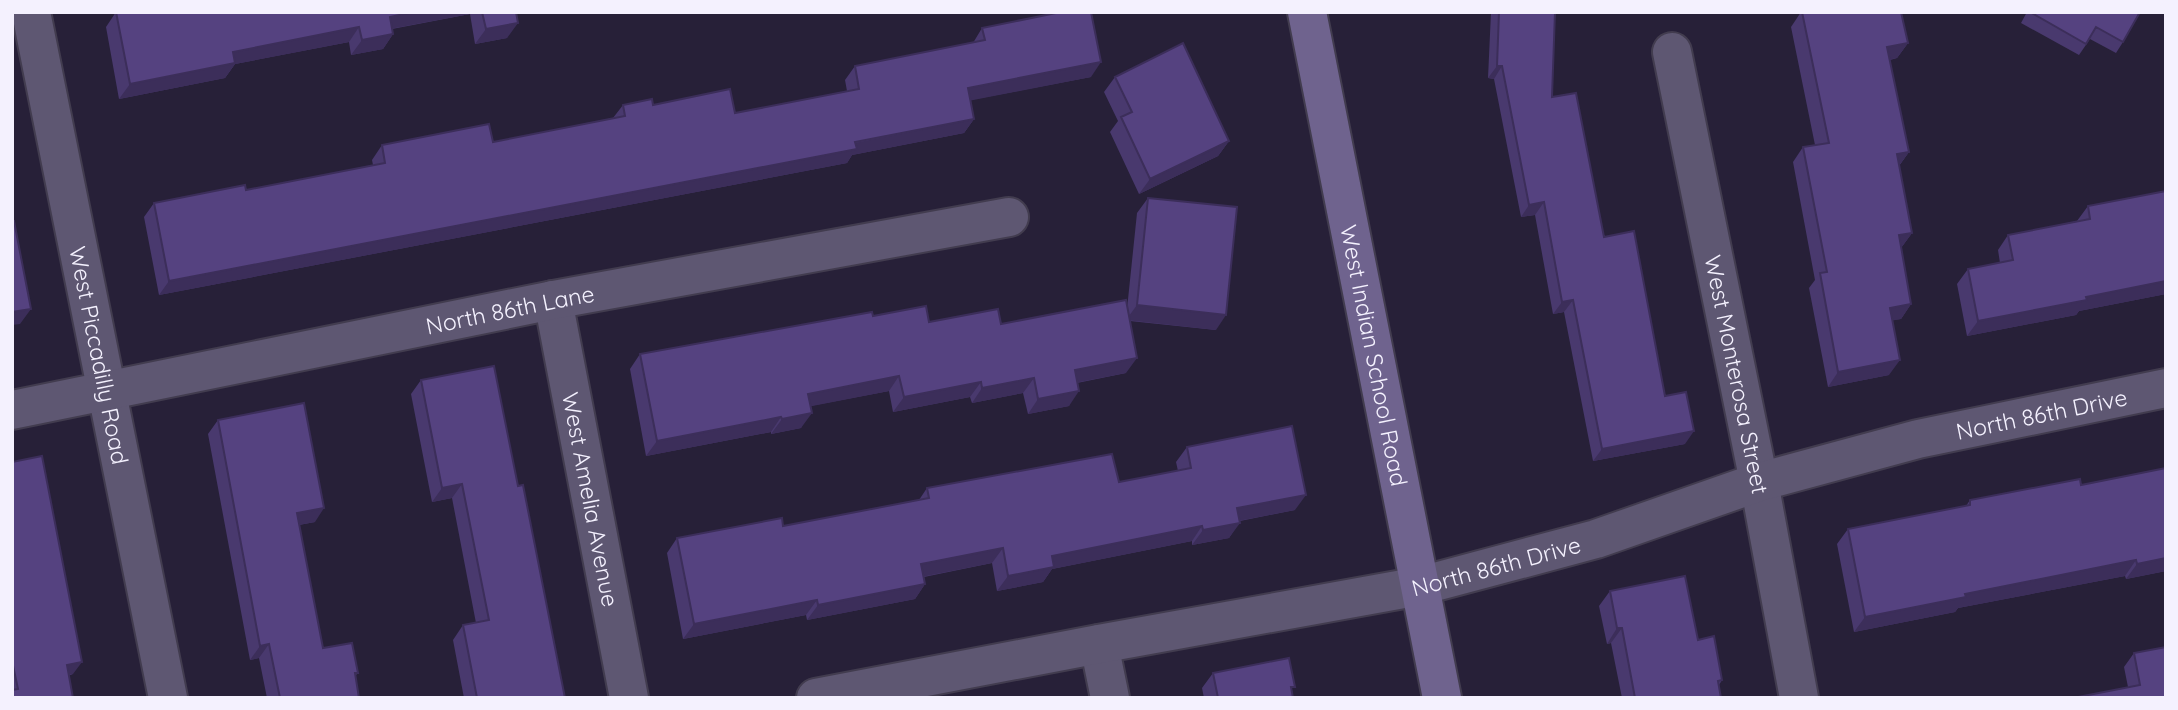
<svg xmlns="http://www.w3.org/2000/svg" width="2178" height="710" viewBox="0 0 2178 710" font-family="Quicksand,sans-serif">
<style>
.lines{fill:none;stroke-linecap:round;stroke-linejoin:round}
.minor-casing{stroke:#423c4f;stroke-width:42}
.secondary-casing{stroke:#423c4f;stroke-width:42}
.minor{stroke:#5e5772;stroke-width:38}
.secondary{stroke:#6f638e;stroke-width:38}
.wall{fill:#49396e}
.shaded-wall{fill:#3c2e5a}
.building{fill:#554280;stroke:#3c2e5a;stroke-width:2}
.labels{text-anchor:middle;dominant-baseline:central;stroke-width:7;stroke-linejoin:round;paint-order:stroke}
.street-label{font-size:23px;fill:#f4f1fe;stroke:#272038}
</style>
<rect width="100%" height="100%" fill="#272038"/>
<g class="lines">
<defs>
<g id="minor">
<path id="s1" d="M31,12L168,698"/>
<path id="s2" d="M1672,52L1759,482L1799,698"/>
<path id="s3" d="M553,300L629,698"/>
<path id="s4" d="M12,410L553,300L1009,217"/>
<path d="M1099,644L1110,698"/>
<path id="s5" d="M816,698L1099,644L1420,586L1596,539L1759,482L1918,439L2166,388"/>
</g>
<g id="secondary">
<path id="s6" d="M1307,12L1442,698"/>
</g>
</defs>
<use href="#minor" class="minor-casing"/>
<use href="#secondary" class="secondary-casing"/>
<use href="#minor" class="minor"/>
<use href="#secondary" class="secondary"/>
</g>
<path class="wall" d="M116,12H516L507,38L475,44L470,14L392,29L393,34L383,49L351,55L349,42L235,64L225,78L119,99L106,27Z
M1491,12H1555L1552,97L1665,396L1685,444L1593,461L1564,312L1553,314L1535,215L1521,217L1494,79L1488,78Z
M1801,12L1908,43L1897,58L1890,60L1909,152L1899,166L1912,233L1901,248L1911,304L1901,319L1892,320L1889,375L1828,387L1809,288L1815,280L1793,162L1803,147L1815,145L1791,27Z
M2027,12H2140L2123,42L2116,53L2090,39L2079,55L2021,23Z
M982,28L1091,77L970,100L974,119L964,133L852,155L847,163L159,295L144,217L154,203L246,190L373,165L372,160L382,145L493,142L613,118L623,105H653L735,113L847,91L845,80L855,66L973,43Z
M1115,77L1229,141L1218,156L1139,194L1110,132L1118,121L1104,92Z
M2166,191V294L2079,311L2076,315L1967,336L1957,284L1968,269L2000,263L1998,250L2008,235L2077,221L2088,206Z
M1148,198L1216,330L1130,321L1126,373L1077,383L1069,406L1028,414L1023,393L972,403L970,397L893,412L889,391L810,406L801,428L771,434V432L646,456L630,369L640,354L873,316L929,322L1001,324L1127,309L1137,213Z
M421,380L518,486L565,698H464L453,640L463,625L476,623L452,498L432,502L411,394Z
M218,420L315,522L299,525L323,648L358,673L355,676L359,698H267L259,658L250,660L208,434Z
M1187,447L1295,510L1240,521L1229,538L1192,545V541L1052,569L1043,582L997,591L992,563L924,577L925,584L915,599L807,620L806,615L683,639L667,553L677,538L783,526L919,500L927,488L1119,482L1178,471L1176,462Z
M12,462L73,674L12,698Z
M2166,468V571L2126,579L2125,576L1958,608L1955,612L1854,632L1837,544L1848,529L1966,506L1970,500L2081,485Z
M1610,591L1698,640L1722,680L1719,685L1721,698H1622L1611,643L1607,644L1599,606Z
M2134,653L2166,698L2128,687L2124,667Z
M1213,673L1292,690L1293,698H1204L1202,688Z"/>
<path class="shaded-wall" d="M413,12H471L470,14L379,31L390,17Z
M518,23L507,38L475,44L486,29Z
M359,27L349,42L235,64L225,78L119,99L130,84L233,52Z
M393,34L383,49L351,55L362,40Z
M1908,43L1897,58L1877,62L1887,47Z
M1101,62L1091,77L958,103L968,88Z
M1497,66H1502L1494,79L1488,78Z
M974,119L964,133L852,155L847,163L159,295L169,281Z
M1229,141L1218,156L1139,194L1150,179Z
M1909,152L1898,167L1897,154Z
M1544,202L1535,215L1521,217L1529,205Z
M1912,233L1901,248L1899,235Z
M2166,281V294L2079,311L2076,315L1967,336L1978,321L2086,297Z
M1573,300L1564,312L1553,314L1562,302Z
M1911,304L1901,319L1879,323L1890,308Z
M1137,305L1226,315L1216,330L1126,320Z
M31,309L20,324L12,325V312Z
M1137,358L1126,373L1064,385L1075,370Z
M1900,360L1889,375L1828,387L1838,372Z
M899,376L889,391L797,409L808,394Z
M1034,378L1023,393L972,403L982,388Z
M981,382L970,397L893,412L904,397Z
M1079,391L1069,406L1028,414L1038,399Z
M812,413L801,428L771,434L782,419Z
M781,417L771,432L646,456L657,441Z
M1694,431L1685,444L1593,461L1602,449Z
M462,484L452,498L432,502L442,488Z
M1306,495L1295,510L1227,523L1237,508Z
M324,508L315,522L287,527L297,513Z
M1240,523L1229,538L1192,545L1203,530Z
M1202,526L1192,541L1052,569L1043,582L997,591L1008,576L1052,556Z
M1003,548L992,563L911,579L921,564Z
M2166,558V571L2126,579L2137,564Z
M2136,560L2125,576L1958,608L1955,612L1854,632L1865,617L1965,594Z
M925,584L915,599L807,620L818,605Z
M817,600L806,615L683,639L694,624Z
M1617,628H1622L1611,643L1607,644Z
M269,644L259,658L250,660L260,646Z
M82,662L73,674L58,677L67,665Z"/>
<path class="building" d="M116,12H413L390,17L393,34L362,40L359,27L233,52L235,63L130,84Z
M482,12H516L518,23L486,29Z
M1061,12H1091L1101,62L968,88L974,119L855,142L857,149L169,281L154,203L245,185L246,190L385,163L382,145L489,124L493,142L625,116L623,105L652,99L653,105L730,89L735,113L859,89L855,66L985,40L982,28Z
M1499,12H1555L1552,97L1576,93L1604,237L1634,231L1665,396L1686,392L1694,431L1602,449L1573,300L1562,302L1544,202L1529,205L1502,66H1497Z
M1802,12H1901L1908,43L1887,47L1909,152L1897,154L1912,233L1899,235L1911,304L1890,308L1900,360L1838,372L1820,273L1827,272L1803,147L1829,143Z
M2030,12H2140L2123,42L2096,27L2086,44Z
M1183,43L1229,141L1150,179L1121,117L1132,112L1115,77Z
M2166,191V281L2086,297L2087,300L1978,321L1968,269L2013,260L2008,235L2090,219L2088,206Z
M1148,198L1237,207L1226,315L1137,305Z
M12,221H14L31,309L12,312Z
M1126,300L1137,358L1075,370L1079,391L1038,399L1034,378L982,388L981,382L904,397L899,376L808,394L812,413L782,419L781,417L657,441L640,354L872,312L873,316L926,306L929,322L998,309L1001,324Z
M494,366L518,486L523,485L565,698H477L463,625L489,620L462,484L442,488L421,380Z
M304,403L324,508L297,513L323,648L352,643L358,673H355L359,698H280L269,644L260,646L218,420Z
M1292,426L1306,495L1237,508L1240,523L1203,530L1202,526L1052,556L1054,567L1008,576L1003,548L921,564L925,584L818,605L817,600L694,624L677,538L782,518L783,526L929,498L927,488L1112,454L1119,482L1191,468L1187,447Z
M42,456L82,662L67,665L73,698H12V690L18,689L12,661V462Z
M2166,468V558L2137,564L2136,560L1965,594L1966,597L1865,617L1848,529L1970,505V500L2080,479L2081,485Z
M1685,576L1698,640L1714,636L1722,680L1718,681L1721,698H1635L1622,628H1617L1610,591Z
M2166,647V698H2073L2140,685L2134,653Z
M1289,658L1295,687H1291L1293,698H1218L1213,673Z"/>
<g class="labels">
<g class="street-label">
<text stroke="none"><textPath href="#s4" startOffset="508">North 86th Lane</textPath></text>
<text stroke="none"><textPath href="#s1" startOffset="350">West Piccadilly Road</textPath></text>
<text stroke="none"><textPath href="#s6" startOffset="350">West Indian School Road</textPath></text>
<text stroke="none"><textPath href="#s2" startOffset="329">West Monterosa Street</textPath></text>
<text stroke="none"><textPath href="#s5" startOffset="1260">North 86th Drive</textPath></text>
<text stroke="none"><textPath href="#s3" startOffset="203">West Amelia Avenue</textPath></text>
<text stroke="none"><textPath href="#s5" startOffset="693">North 86th Drive</textPath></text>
</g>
</g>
<rect width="2178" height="710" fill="none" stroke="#f4f1fe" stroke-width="28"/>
</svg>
